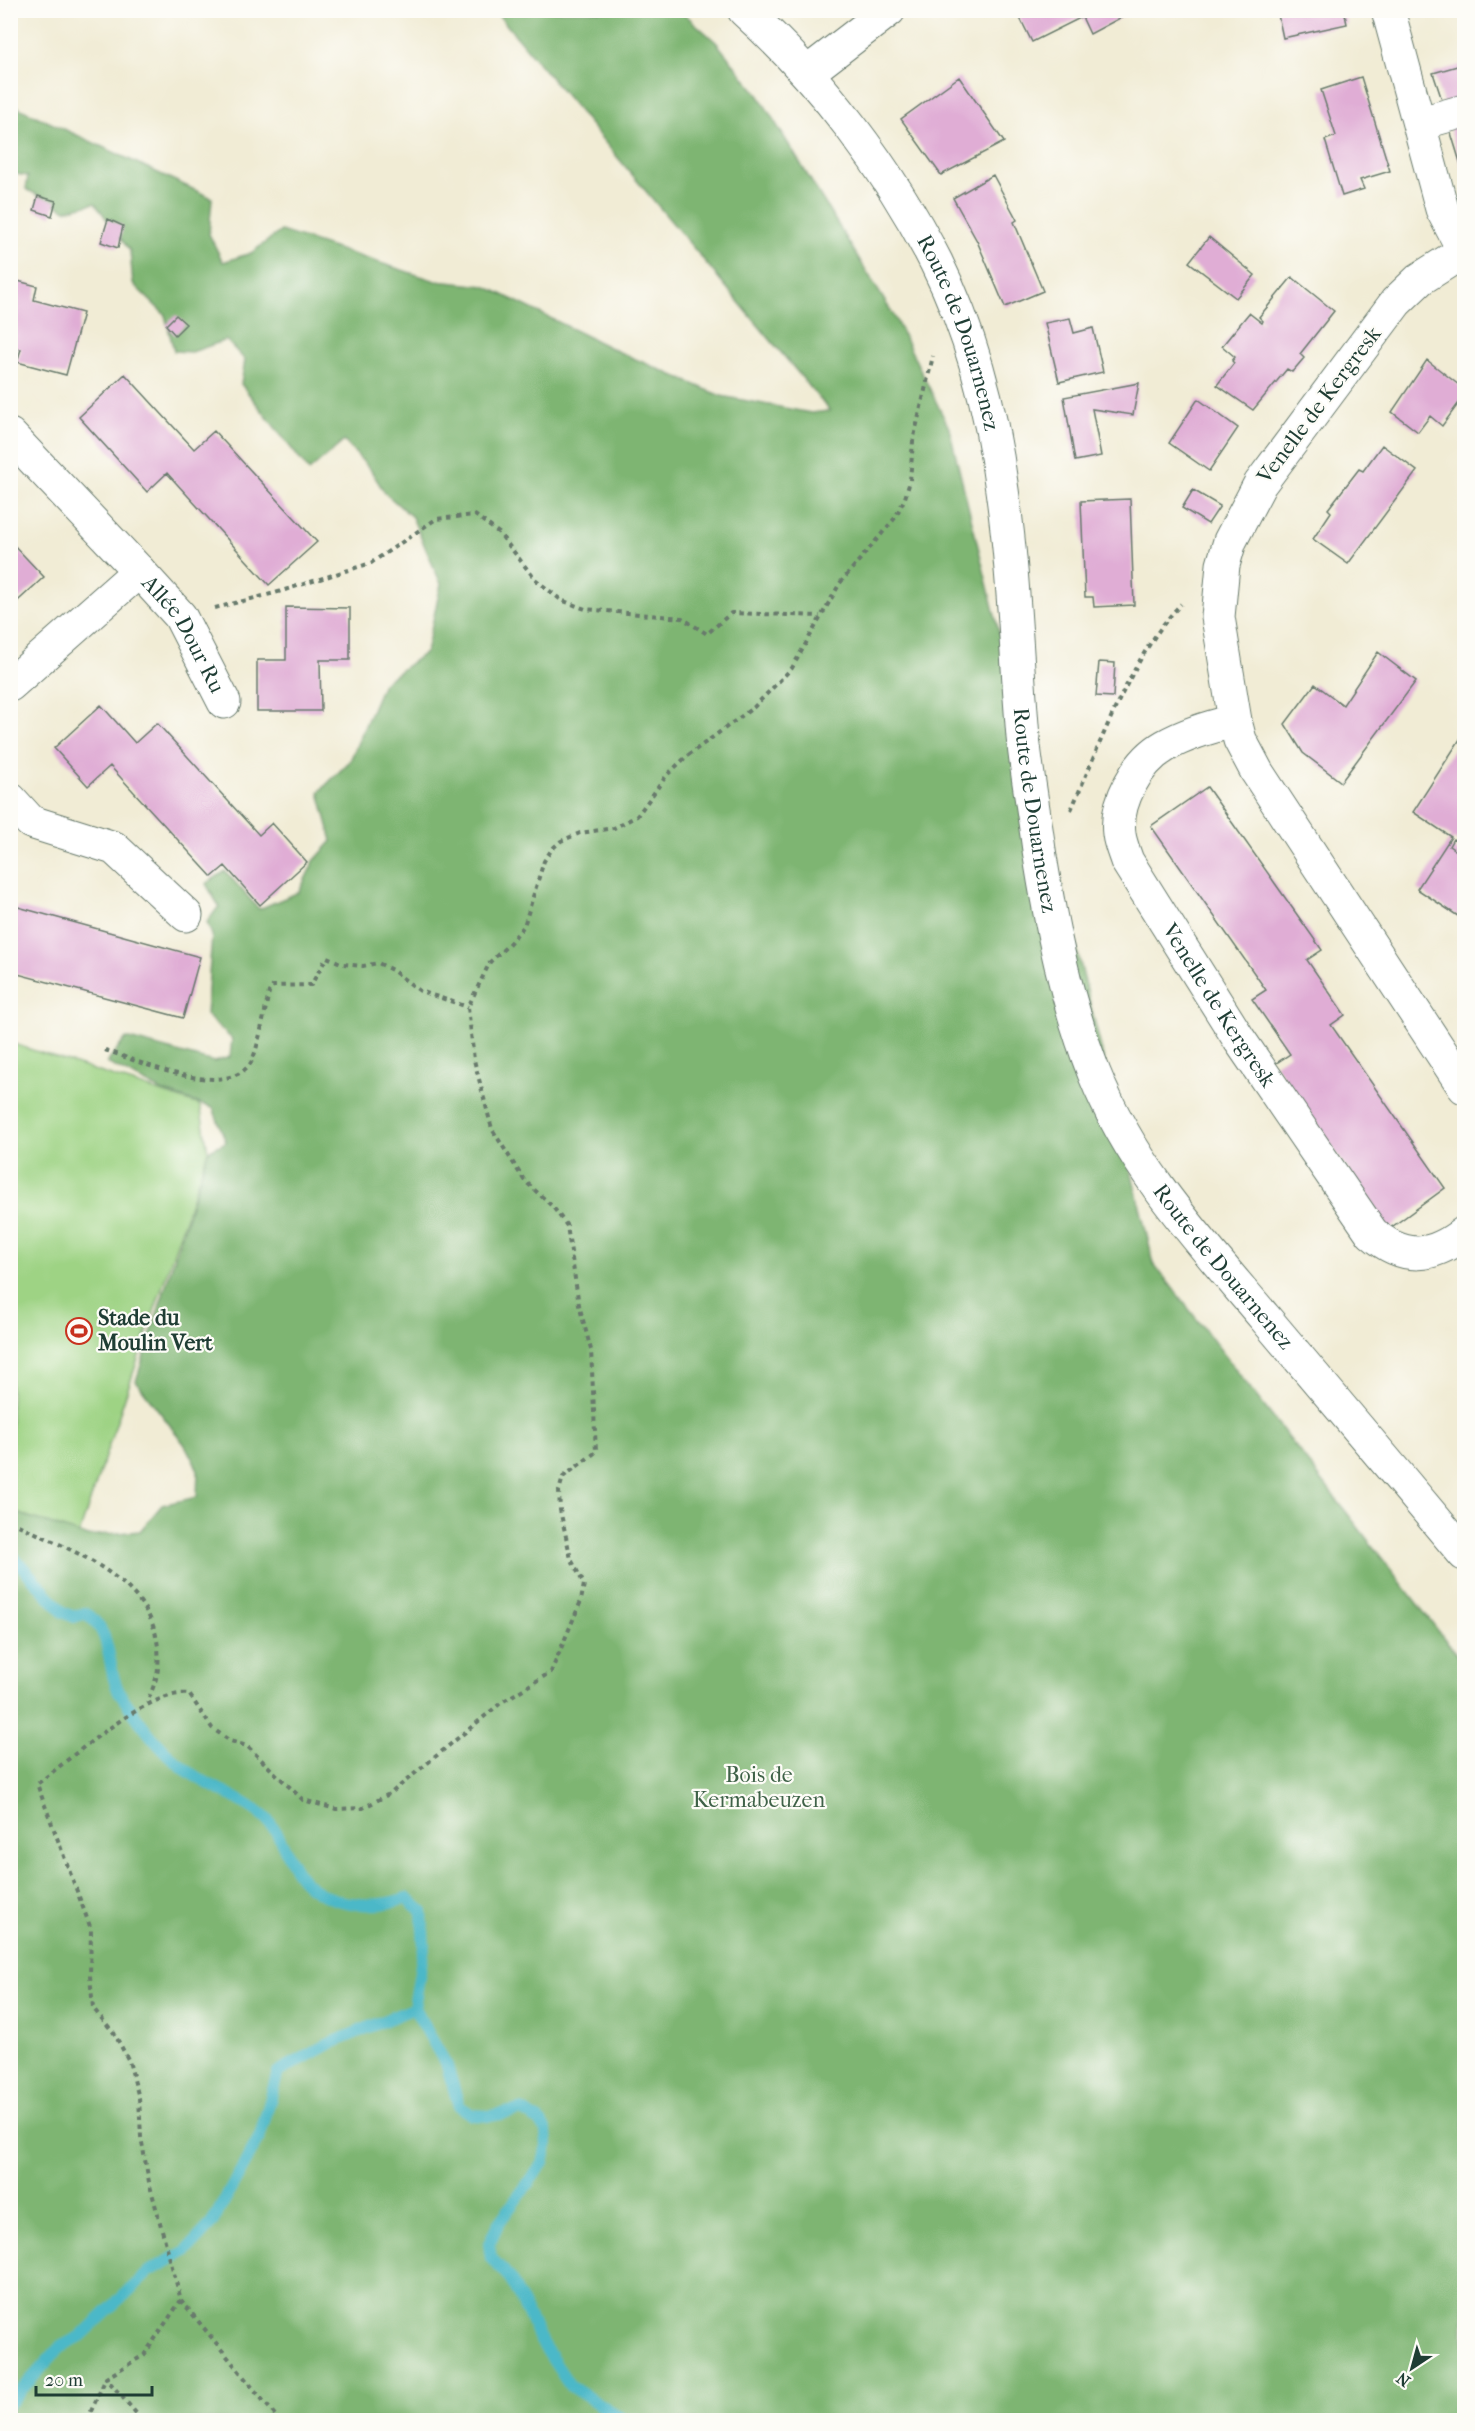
<svg xmlns="http://www.w3.org/2000/svg" width="1475" height="2431" viewBox="0 0 1475 2431" font-family="'IM FELL French Canon',serif">
<style>
.green{fill:#9ed384;stroke:#5e885c;stroke-width:1.5}
.forest{fill:#7eb572;stroke:#4e7953;stroke-width:1.5}
.lines{fill:none;stroke-linecap:round;stroke-linejoin:round}
.stream{stroke:#4cb8c8;stroke-width:12}
.building{fill:#e0add5}
.street-casing{stroke:#687a6c;stroke-width:35}
.secondary-casing{stroke:#687a6c;stroke-width:35}
.path{stroke:#687a6c;stroke-width:4;stroke-dasharray:4.5 4.5;stroke-linecap:butt}
.street{stroke:#fff;stroke-width:33}
.secondary{stroke:#fff;stroke-width:33}
.labels{text-anchor:middle;dominant-baseline:central;stroke-width:4.5;stroke-linejoin:round;paint-order:stroke}
.street-label{font-size:22px;fill:#1f3d34;stroke:#fdfcf7}
.poi-label{font-size:22px;font-weight:bold;fill:#1f3d34;stroke:#fdfcf7;text-anchor:start}
.park-label{font-size:22px;fill:#3f6248;stroke:#fdfcf7}
</style>
<rect width="100%" height="100%" fill="#fdfcf7"/>
<filter id="ink" filterUnits="userSpaceOnUse"><feTurbulence type="fractalNoise" baseFrequency=".0167" numOctaves="2"/><feDisplacementMap in="SourceGraphic" scale="12" xChannelSelector="R" yChannelSelector="G"/><feConvolveMatrix kernelMatrix="1 2 1 2 8 2 1 2 1" color-interpolation-filters="sRGB"/></filter>
<filter id="wash" filterUnits="userSpaceOnUse"><feTurbulence type="fractalNoise" baseFrequency=".008" numOctaves="4" result="noise"/><feDisplacementMap in="SourceGraphic" scale="24" xChannelSelector="R" yChannelSelector="G"/><feGaussianBlur stdDeviation="1.35" result="paint"/><feColorMatrix in="noise" values="0 0 0 0 0 0 0 0 0 0 0 0 0 0 0 0 0 1.4 0 .05"/><feComposite in="paint" operator="in"/></filter>
<g filter="url(#wash)">
<rect width="100%" height="100%" fill="#f1ecd5"/>
<path class="green" d="M11,1043L200,1105L208,1151L79,1534L11,1511Z"/>
<path class="forest" d="M495,11H681L716,42L759,96L894,316L949,428L1154,1264L1464,1664V2420H11V1511L86,1536L140,1531L162,1505L197,1497L198,1470L185,1445L136,1381L208,1151L226,1142L213,1108L162,1091L107,1063L126,1038L214,1062L230,1057L232,1039L206,1015L212,935L207,922L219,906L206,884L225,871L259,909L299,892L314,861L332,841L319,792L350,761L383,683L426,652L441,584L412,517L385,493L370,469L344,441L309,471L241,384L245,360L226,340L192,352L174,351L165,315L133,284L130,251L95,203L66,210L26,189L28,176L11,173L10,101L21,109L212,198L209,234L223,262L251,253L281,231L436,281L485,286L617,351L721,396L811,413L830,411Z"/>
<g class="lines">
<path class="stream" d="M10,1553L63,1612L74,1617L85,1613C116,1633 105,1671 121,1695C141,1724 164,1757 195,1776C217,1790 241,1798 262,1815C283,1832 286,1862 303,1880C328,1906 375,1910 406,1898L422,1911L424,1947L414,2008L447,2066L459,2106L472,2115L490,2116L521,2110L540,2121L546,2131L547,2146L543,2163L498,2224L489,2244L491,2258L510,2278L542,2343L570,2386L624,2420
M10,2403L60,2347L81,2336L150,2271L186,2251L212,2223L260,2136L278,2072L327,2045L414,2008"/>
</g>
<g id="blocks">
<path class="building" d="M1016,10H1135L1090,34L1082,17L1032,42Z
M1277,10H1344L1347,24L1283,38Z
M1464,64V100L1444,106L1433,73Z
M959,77L1004,142L941,175L901,119Z
M1361,77L1390,171L1360,180L1364,189L1342,196L1325,140L1336,136L1321,90Z
M1464,115V175L1447,120Z
M993,175L1017,220L1014,222L1043,291L1005,307L977,241L953,198Z
M38,196L56,201L52,216L34,210Z
M108,219L123,226L118,248L101,242Z
M1209,237L1255,275L1236,298L1189,262Z
M1292,277L1334,311L1300,354L1304,358L1292,372L1287,369L1253,410L1217,385L1234,363L1232,361L1235,357L1222,346L1249,313L1262,323L1263,321L1259,317Z
M10,279L37,286L34,300L83,313L66,375L17,362L21,349L10,346Z
M176,315L186,324L175,335L166,325Z
M1070,318L1074,333L1093,328L1103,372L1059,382L1045,323Z
M1427,360L1464,389V396L1442,426L1430,416L1418,432L1392,412Z
M125,374L194,449L214,431L317,542L269,585L167,473L147,492L79,417Z
M1139,383L1133,415L1092,409L1101,456L1075,461L1064,397Z
M1198,399L1238,428L1209,471L1169,443Z
M1382,445L1417,471L1348,564L1313,539L1331,512L1328,509L1359,469L1363,471Z
M1193,490L1220,506L1208,524L1182,508Z
M1130,499L1134,605L1094,607L1093,597H1085L1081,501Z
M10,541L44,577L10,608Z
M286,607L350,608V660H320L321,711H257V660H286Z
M1378,652L1416,681L1341,782L1303,753L1285,724L1315,684L1343,705Z
M1099,662L1115,663L1113,697L1096,696Z
M101,705L135,743L157,723L259,835L272,823L307,862L260,905L225,866L212,877L110,766L88,786L54,748Z
M1464,733V833L1459,842L1453,839L1449,846L1464,856V920L1417,889L1451,837L1413,812Z
M1207,787L1322,950L1307,960L1345,1015L1331,1025L1445,1188L1389,1229L1275,1064L1290,1054L1252,999L1266,990L1151,826Z
M18,907L200,957L183,1018L10,972V912L15,913Z"/>
</g>
</g>
<g filter="url(#ink)">
<use href="#blocks" fill-opacity="0" stroke="#687a6c" stroke-width="1.5"/>
<g class="lines">
<defs>
<g id="street">
<path d="M807,73L889,10"/>
<path d="M1421,123L1464,111"/>
<path d="M1464,251L1420,279L1396,302L1260,484L1230,541L1223,565L1218,617L1235,721L1240,740L1257,772L1464,1087"/>
<path d="M10,435L139,571L10,685"/>
<path id="s1" d="M139,571L180,616L224,702"/>
<path id="s2" d="M1235,721C1213,726 1184,735 1165,746C1137,762 1115,803 1119,834C1120,843 1124,852 1127,861L1239,1039L1372,1233C1404,1261 1432,1258 1464,1233"/>
<path d="M10,799L31,822L114,848L186,915"/>
</g>
<g id="secondary">
<path id="s3" d="M744,10C821,80 889,169 936,262C971,332 992,413 1002,490C1014,572 1016,654 1023,737C1027,775 1034,812 1039,850C1051,926 1066,1001 1094,1073C1132,1168 1200,1241 1265,1318C1331,1396 1398,1475 1464,1554"/>
<path d="M1388,10L1442,209L1464,251"/>
</g>
</defs>
<use href="#street" class="street-casing"/>
<use href="#secondary" class="secondary-casing"/>
<path class="path" d="M215,608L275,593L371,563L436,519L475,515L499,533L535,579L561,600L585,609L682,618L707,634L731,613L820,616
M1071,810C1100,745 1132,654 1181,604
M105,1050C139,1061 223,1100 250,1064C257,1055 266,1006 269,992L273,986L311,985L327,957L343,964L363,966L378,963L392,970L420,991L468,1007
M10,1521C73,1552 166,1581 158,1668C157,1680 151,1692 147,1703
M181,2300L279,2420
M87,2420L106,2378
M142,2420L106,2378L144,2355L181,2300L149,2182L141,2137L139,2098L129,2061L114,2033L93,2008L90,1976L91,1929L37,1784C72,1758 147,1689 189,1694L212,1728L230,1741L247,1746L303,1800L336,1809L363,1808L391,1793L502,1702L551,1672L581,1601L584,1584L571,1559L560,1510L559,1491L563,1477L596,1452L591,1350L579,1305L567,1226L553,1207L524,1180L492,1129L474,1060L468,1007L490,962L507,946L524,926L544,861L552,849L561,841L580,833L614,828L637,816L667,775L687,756L754,707L792,668L840,583L895,518L905,498L910,481L913,441L933,356"/>
<use href="#street" class="street"/>
<use href="#secondary" class="secondary"/>
</g>
</g>
<defs>
<symbol id="stadium-ring" viewBox="-11 -11 22 22"><circle r="9.5" fill="#fdfcf7" stroke="#c8321e" stroke-width="1.5"/><path d="M0-5a6.5 5 0 1 0 0 10a6.5 5 0 1 0 0-10ZM-3.5-1.8h7v3.6h-7Z" fill="#c8321e"/></symbol>
</defs>
<g fill-rule="evenodd">
<use href="#stadium-ring" x="64" y="1316" width="30" height="30"/>
</g>
<g class="labels">
<g class="street-label">
<text stroke="none"><textPath href="#s3" startOffset="393">Route de Douarnenez</textPath></text>
<text transform="translate(1319 405) rotate(-53)">Venelle de Kergresk</text>
<text stroke="none"><textPath href="#s1" startOffset="78">Allée Dour Ru</textPath></text>
<text stroke="none"><textPath href="#s3" startOffset="879">Route de Douarnenez</textPath></text>
<text stroke="none"><textPath href="#s2" startOffset="378">Venelle de Kergresk</textPath></text>
<text stroke="none"><textPath href="#s3" startOffset="1383">Route de Douarnenez</textPath></text>
</g>
<g class="poi-label">
<text x="98" y="1318">Stade du<tspan x="98" dy="25">Moulin Vert</tspan></text>
</g>
<g class="park-label">
<text x="759" y="1775">Bois de<tspan x="759" dy="25">Kermabeuzen</tspan></text>
</g>
</g>
<rect width="1475" height="2431" fill="none" stroke="#fdfcf7" stroke-width="36"/>
<g transform="translate(1412 2368) rotate(216)" stroke="#fdfcf7" stroke-width="4.5" paint-order="stroke">
<path d="M0-4.5L10 22L0 15L-10 22Z" fill="#1f3d34"/>
<text y="-9" font-size="16" font-weight="bold" text-anchor="middle" fill="#1f3d34">N</text>
</g>
<path d="M36 2386v9h116v-9" fill="none" stroke="#1f3d34" stroke-width="3"/>
<text x="45" y="2386" font-size="18" fill="#1f3d34" stroke="#fdfcf7" stroke-width="4.5" paint-order="stroke">20 m</text>
</svg>
